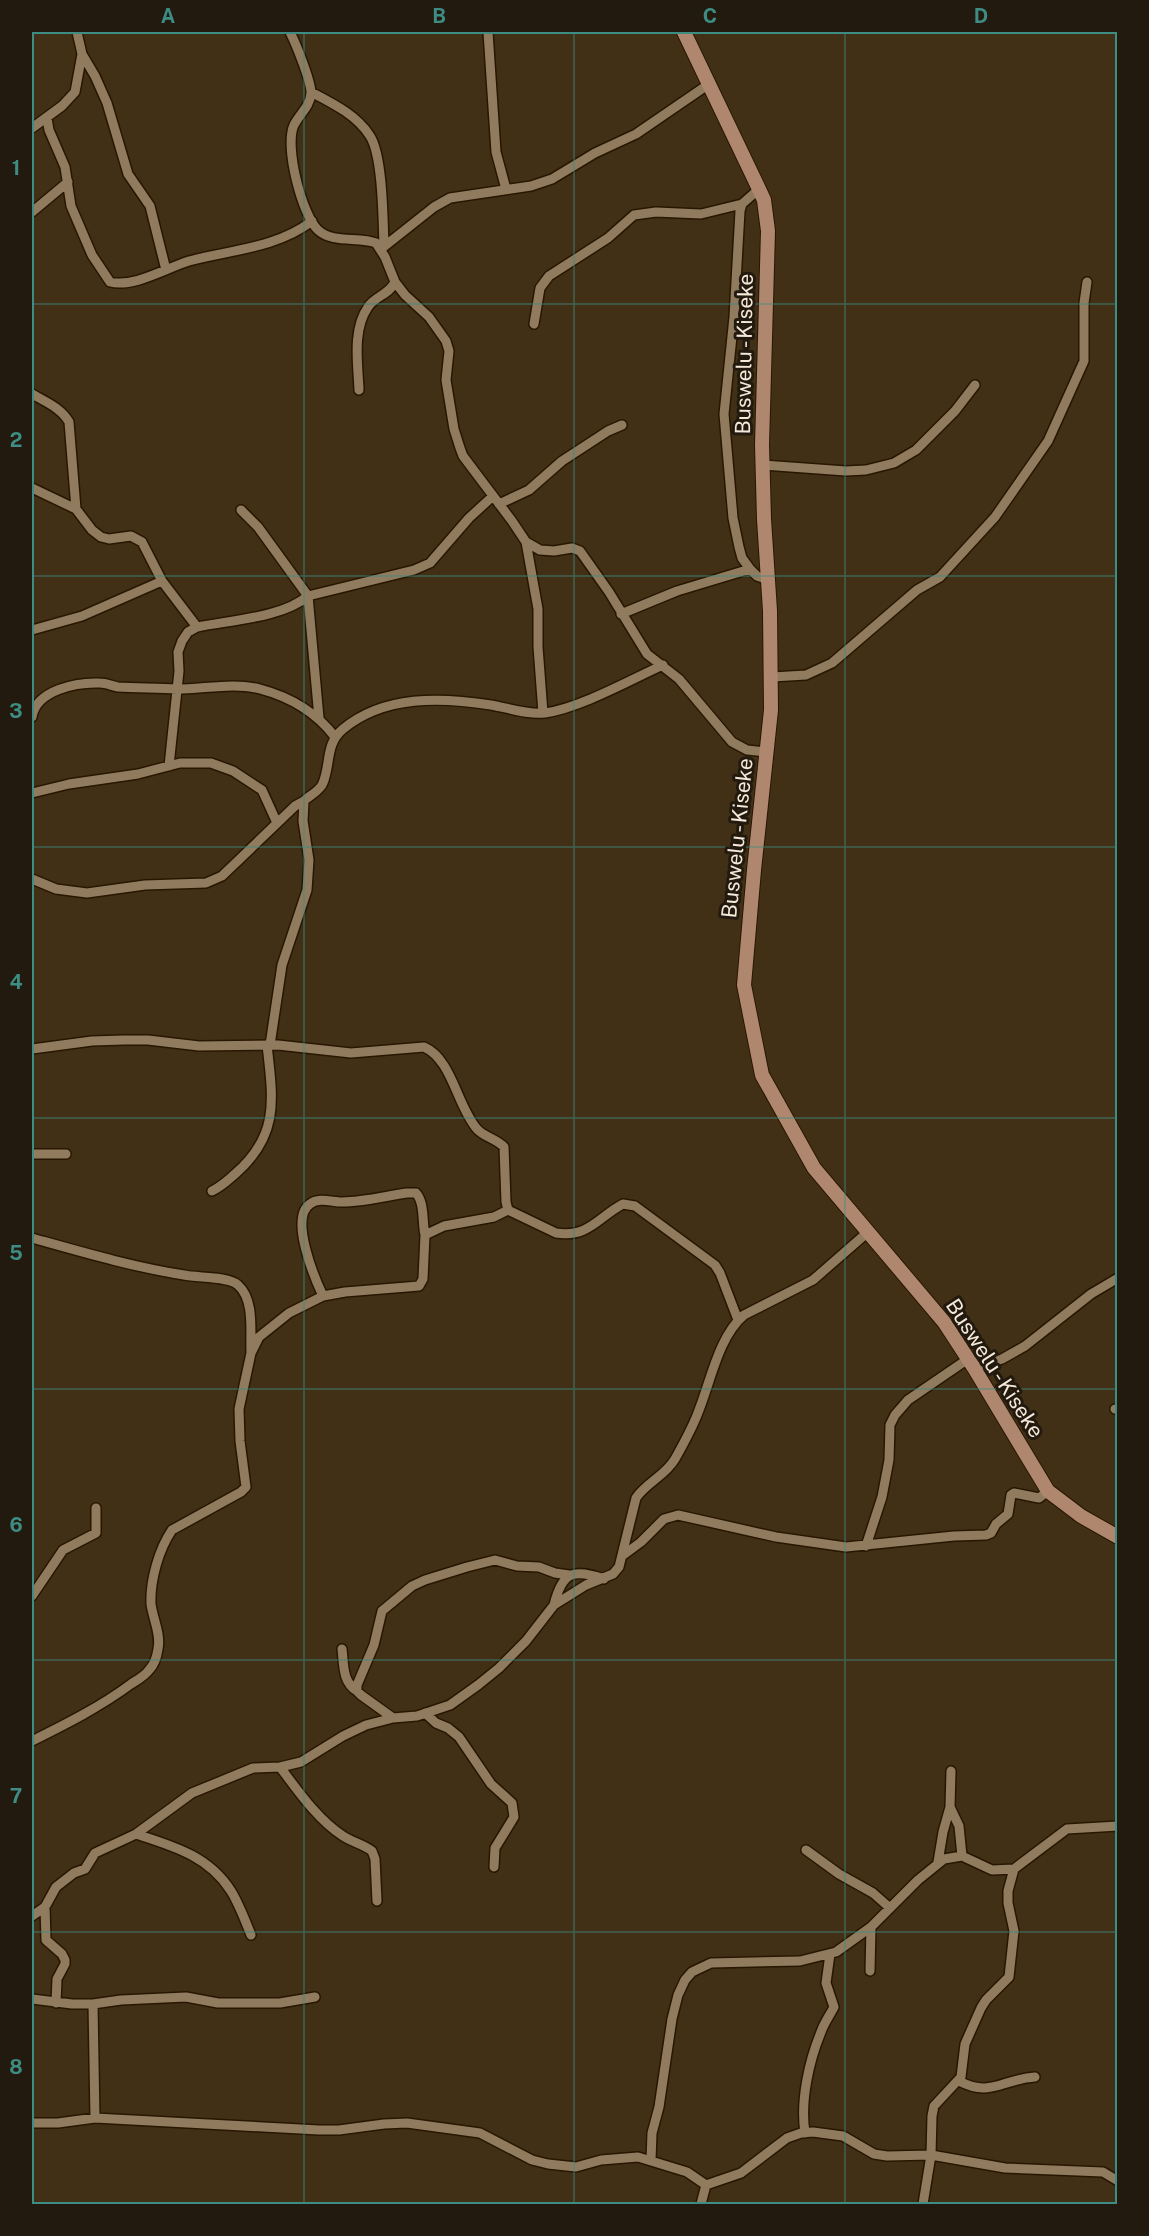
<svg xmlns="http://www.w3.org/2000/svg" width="1149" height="2236" viewBox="0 0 1149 2236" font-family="'Public Sans',sans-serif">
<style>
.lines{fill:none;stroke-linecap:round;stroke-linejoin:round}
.minor-casing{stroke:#281700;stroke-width:12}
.secondary-casing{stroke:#281700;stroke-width:16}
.minor{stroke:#907b5f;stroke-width:9}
.secondary{stroke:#af876e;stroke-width:14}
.grid{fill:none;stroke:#3d8d84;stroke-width:1.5;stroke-opacity:0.55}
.labels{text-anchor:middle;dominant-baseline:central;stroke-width:6;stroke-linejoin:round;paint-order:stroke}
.street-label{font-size:21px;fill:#f5e9da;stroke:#221a0e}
.neatline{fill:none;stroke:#3d8d84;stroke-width:2}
.grid-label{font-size:20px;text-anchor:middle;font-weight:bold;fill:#3d8d84}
</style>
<rect width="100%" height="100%" fill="#423016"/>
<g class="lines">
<defs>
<path id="minor" d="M77,32L82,54L95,76L107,103L128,174L150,206L166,270
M290,32C296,44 311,81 311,93C310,107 300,113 294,125C284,146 302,215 318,230C333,244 359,236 376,243L385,257L395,282L405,295L429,317L446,341L449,351L446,380L454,429L460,448L463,456L512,521L526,542L540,550L554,551L572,548L580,551L609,592L647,654L679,679L732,742L747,750L767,752
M488,32L496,152L506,189
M311,92C332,103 357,115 370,136C383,156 383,221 384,247
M47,118L49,130L65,167L71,206L92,255L110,282C134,288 166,268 189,261C230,250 277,248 312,221
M32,128L62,106L75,92L82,54
M759,189L742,204L740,211L734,317L724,414L733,518L739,547L742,558L750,569L757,576L768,580
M32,212L68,182
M381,249L434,207L450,198L531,186L552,179L595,153L636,134L709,84
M534,324L540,288L549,276L608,238L634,215L656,212L701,214L742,204
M359,390C358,364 352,330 368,307C375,296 389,295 395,282
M32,394C46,402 61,408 69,422L76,509
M763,465L846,471L866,470L894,463L916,450L955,411L975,385
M32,488L76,509L92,530L101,537L109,539L131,536L142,542L162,581L197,627
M499,504L529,490L562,461L608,431L622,425
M241,510L258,527L308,596L319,718
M526,542L538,609V647L543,713
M621,614L677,591L750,569
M32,630L82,616L162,581
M772,677L806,675L832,663L917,590L940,577L995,517L1048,441L1084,361V303L1087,282
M32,717C36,690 77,682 100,683C106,683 112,686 118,687C137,688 158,688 177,689C204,689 234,682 260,689C290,697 316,712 335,737
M169,766L179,671L178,652L182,641L188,632L197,627C230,620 282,618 308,596L414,570L430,563L469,518L493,496
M32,793L69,784L138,774L180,763H211L233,771L262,790L277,823
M32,879L56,889L87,893L145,885L206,883L222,876L295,806L304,801
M270,1045L282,965L307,890L309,860L303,821L304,801C310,795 320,791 323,783C331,764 325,744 343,729C384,695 441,697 491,705C508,708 528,715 545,713C580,708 630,680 663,665
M32,1049L92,1041L124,1040H148L199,1046L278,1045L351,1053L424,1047C452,1059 457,1106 477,1129C484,1137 497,1139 504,1147L506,1202L508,1210L556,1233C589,1238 598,1217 623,1204L635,1206L715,1265L720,1273L738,1320
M32,1154H66
M212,1191C222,1186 227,1181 235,1174C280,1135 273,1099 267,1045
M32,1238C82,1252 133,1267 184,1275C198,1278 229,1276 238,1285C255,1300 250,1332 251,1352
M323,1296C315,1279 289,1218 310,1204C319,1197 332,1202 342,1202C363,1202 386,1196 407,1193H416C425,1203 422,1222 425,1235
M974,1368L1002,1359L1025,1346L1091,1294L1118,1278
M1115,1409L1118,1410
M866,1546L882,1497L889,1460L890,1425L895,1415L908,1400L968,1359
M622,1556L641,1542L664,1519L678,1515L776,1537L846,1547L954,1536L986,1535L991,1533L996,1524L1008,1514L1011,1495L1014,1493L1039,1498L1048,1491
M32,1596L63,1550L96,1533V1508
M554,1605C562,1572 573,1568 604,1579
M342,1649C344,1664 342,1682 357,1691
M425,1713L436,1723L448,1728L459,1737L491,1784L512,1803L514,1817L495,1848L494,1867
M393,1718L361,1695L357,1691V1685L374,1645L382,1611L412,1586L425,1580L467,1567L495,1560L517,1566L539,1567L555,1573L569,1575
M32,1741C66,1724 100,1707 131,1684C137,1680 145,1676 149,1670C154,1665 157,1656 158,1649C161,1634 153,1619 151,1604C150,1580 159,1549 172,1530L241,1492L246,1487L240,1441L239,1409L251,1353L259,1337L289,1313L323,1296L345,1292L419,1286L423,1279L425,1235L444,1226L494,1217L508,1210
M280,1767C298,1791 318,1820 343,1836C352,1842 363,1844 372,1851L375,1859L377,1901
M951,1771L950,1807L959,1826L962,1856
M136,1834C173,1846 209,1856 231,1891C239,1904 245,1920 251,1935
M806,1850L839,1874L873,1893L890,1908
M938,1862L943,1832L950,1807
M45,1907L46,1940L62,1954L65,1960V1964L57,1979L56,2003
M32,1916L45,1907L56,1887L74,1873L85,1869L95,1853L136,1834L192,1793L253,1768L280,1767L301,1762L343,1736L366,1725L393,1718L417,1716L450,1705L478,1685L499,1668L526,1641L554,1605L586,1585L613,1574L619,1567L636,1498C647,1482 665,1476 675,1459C684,1443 693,1427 699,1410C711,1380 719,1336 744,1315L813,1280L868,1232
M870,1971L871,1927
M32,1999L72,2004H93L121,2000L186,1997L218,2003H280L315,1997
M93,2004L95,2118
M959,2081C991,2098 1002,2079 1035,2077
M32,2123H58L95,2118L319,2130H339L384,2124L407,2123L480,2133L532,2160L548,2164L576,2167L601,2160L638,2157L687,2172L706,2185
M805,2133C800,2101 809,2061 821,2032C824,2023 830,2015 834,2007L826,1983L830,1954
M651,2160L652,2133L659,2107L672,2019L678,1995L685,1980L692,1972L711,1963L800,1961L836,1952L871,1927L918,1880L944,1859L962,1856L992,1870L1014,1869L1067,1829L1118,1826
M701,2204L706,2185L741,2173L787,2138L801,2133L813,2132L843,2136L874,2154L887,2156L931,2155L1005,2168L1103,2172L1118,2181
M923,2204L931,2155L932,2116L934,2106L961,2077L965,2044L981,2008L986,2000L1009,1977L1014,1931L1008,1903V1891L1014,1869"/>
<path id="secondary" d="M684,32L759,189L764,200L768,231L762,445L764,519L770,611L771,710L754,870L744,985L762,1075L814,1168L944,1322L974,1368L1048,1491L1081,1516L1118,1537"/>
</defs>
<use href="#minor" class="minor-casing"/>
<use href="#secondary" class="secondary-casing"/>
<use href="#minor" class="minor"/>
<use href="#secondary" class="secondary"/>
</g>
<path class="grid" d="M304,32V2204M574,32V2204M845,32V2204M32,304H1118M32,576H1118M32,847H1118M32,1118H1118M32,1389H1118M32,1660H1118M32,1932H1118"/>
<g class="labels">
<g class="street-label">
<text transform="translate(744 354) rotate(-89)">Buswelu - Kiseke</text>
<text transform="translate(737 838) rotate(-84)">Buswelu - Kiseke</text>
<text transform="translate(995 1368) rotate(57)">Buswelu - Kiseke</text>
</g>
</g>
<rect width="1149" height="2236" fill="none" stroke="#221a0e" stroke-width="66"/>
<rect x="33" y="33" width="1083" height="2170" class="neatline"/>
<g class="grid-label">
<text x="168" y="23">A</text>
<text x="439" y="23">B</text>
<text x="710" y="23">C</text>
<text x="981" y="23">D</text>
<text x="16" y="175">1</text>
<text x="16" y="447">2</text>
<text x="16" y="718">3</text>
<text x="16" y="989">4</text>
<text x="16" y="1260">5</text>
<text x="16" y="1532">6</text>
<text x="16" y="1803">7</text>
<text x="16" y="2074">8</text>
</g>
</svg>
